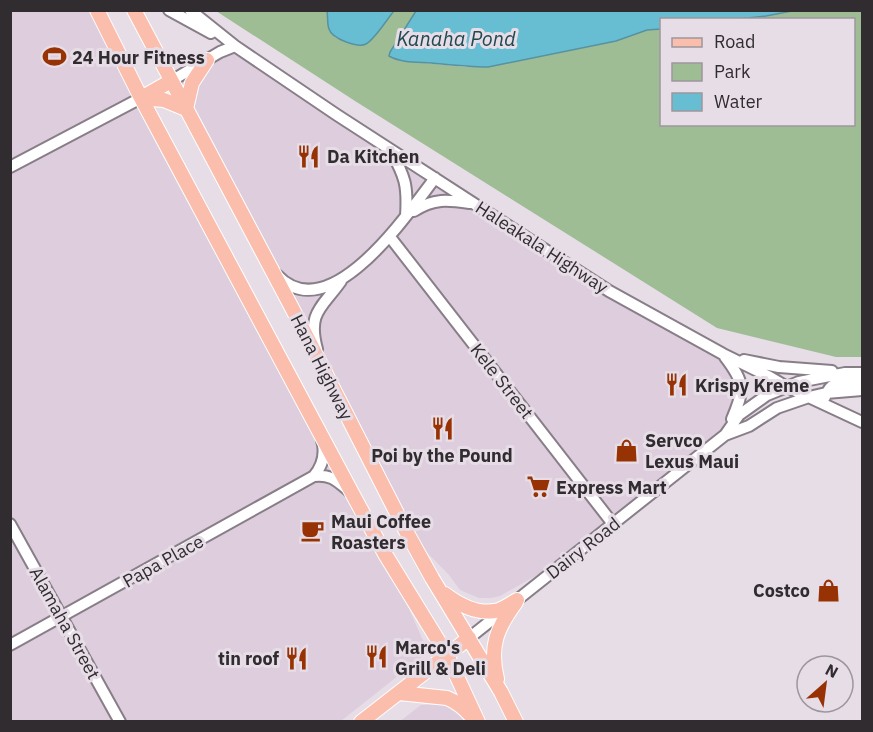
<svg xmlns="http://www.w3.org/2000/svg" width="873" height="732" viewBox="0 0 873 732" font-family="'IBM Plex Sans',sans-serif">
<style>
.built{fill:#ddcddd}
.green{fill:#9ebd94}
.water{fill:#67bed3;stroke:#5692a2;stroke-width:1.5}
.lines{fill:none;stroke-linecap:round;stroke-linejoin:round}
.minor-casing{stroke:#887e88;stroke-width:14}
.major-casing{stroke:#fff;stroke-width:16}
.minor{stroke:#fff;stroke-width:10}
.major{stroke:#fbbead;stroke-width:14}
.labels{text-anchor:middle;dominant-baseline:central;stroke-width:6;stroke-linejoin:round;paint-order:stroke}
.poi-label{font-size:18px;font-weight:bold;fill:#302c2f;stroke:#e7dde7;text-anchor:start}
.street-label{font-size:18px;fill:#302c2f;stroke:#e7dde7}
.water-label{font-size:20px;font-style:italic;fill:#214953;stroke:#e7dde7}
</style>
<rect width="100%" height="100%" fill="#e7dde7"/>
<path class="built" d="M10,11H97L385,554L428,652L341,721H11Z
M235,46L506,223L723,354L740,382L725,435L579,551L500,596L491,598H479L460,590L449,575L406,531L171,81Z
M445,704L474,722H399L421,705Z"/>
<path class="green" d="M216,11H327L329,29L336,38L359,45L371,40L394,11H416L390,52V56L404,61L467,67H488L616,41L647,30L661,29L662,124H854V20L738,19L766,16L792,11H862V357H836L717,328L355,101Z"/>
<path class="water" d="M327,11V10L394,11C387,19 375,39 366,44C358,48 332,39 329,29C327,24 328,16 327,11Z
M416,11V10L792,11L766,16L738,19L662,20L661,29L647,30L616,41L488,67C469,67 451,65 431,63C418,62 401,63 389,56L390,52Z"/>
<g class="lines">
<defs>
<path id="minor" d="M169,10L211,33
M190,10L235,46L337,115L609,291L723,354L770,377L787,387L862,422
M171,81L220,52L235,46
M391,151C405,177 408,185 406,216
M10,167L141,98
M414,211C434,198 448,200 470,203
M390,237L613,524
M277,275C329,331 408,213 435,178
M317,349C307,312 322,308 341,281
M725,357C745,383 745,389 732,419
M744,360L779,367L832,371
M825,397C831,378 846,383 862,382
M725,435L749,426L777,408L809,397L826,393L862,390
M314,476C323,465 326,454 322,440
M10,524L120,722
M469,638L725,435L739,415L767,395L799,382L845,373H862
M10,645L314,476C331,474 337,481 349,491"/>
<path id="major" d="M97,10L141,98L352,493L385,554L447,655L478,722
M134,10L292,308L406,531L432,578L501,692L516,722
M141,98L164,100L186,109
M141,98L171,81
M186,109L192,83L207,60
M445,594C458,604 477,614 495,611C502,610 510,604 517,600
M497,679C489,646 497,628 516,602
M399,693L447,698C457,702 464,708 471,716
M361,722L469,638"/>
</defs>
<use href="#minor" class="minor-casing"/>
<use href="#major" class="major-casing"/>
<use href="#minor" class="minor"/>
<use href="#major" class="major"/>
</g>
<defs>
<symbol id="stadium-bare" viewBox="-9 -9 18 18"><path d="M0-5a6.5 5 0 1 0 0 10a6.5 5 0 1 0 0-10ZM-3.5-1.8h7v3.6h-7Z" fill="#973204" stroke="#e7dde7" stroke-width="2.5" paint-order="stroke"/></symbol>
<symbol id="restaurant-bare" viewBox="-9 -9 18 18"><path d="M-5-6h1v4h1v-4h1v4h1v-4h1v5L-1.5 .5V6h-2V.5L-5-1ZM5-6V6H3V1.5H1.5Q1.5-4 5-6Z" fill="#973204" stroke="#e7dde7" stroke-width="2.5" paint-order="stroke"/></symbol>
<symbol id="shop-bare" viewBox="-9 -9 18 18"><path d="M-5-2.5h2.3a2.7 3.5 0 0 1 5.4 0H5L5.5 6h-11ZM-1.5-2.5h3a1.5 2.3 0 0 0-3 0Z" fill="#973204" stroke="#e7dde7" stroke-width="2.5" paint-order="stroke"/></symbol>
<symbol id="supermarket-bare" viewBox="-9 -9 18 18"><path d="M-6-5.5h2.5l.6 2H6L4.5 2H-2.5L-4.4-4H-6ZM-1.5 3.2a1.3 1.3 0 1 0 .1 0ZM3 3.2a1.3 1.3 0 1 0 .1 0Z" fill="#973204" stroke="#e7dde7" stroke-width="2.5" paint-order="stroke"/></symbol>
<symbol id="cafe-bare" viewBox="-9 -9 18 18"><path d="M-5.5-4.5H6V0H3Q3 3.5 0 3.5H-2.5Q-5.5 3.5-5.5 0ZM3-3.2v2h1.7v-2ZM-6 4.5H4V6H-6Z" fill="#973204" stroke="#e7dde7" stroke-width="2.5" paint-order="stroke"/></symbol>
</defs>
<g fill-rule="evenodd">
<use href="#stadium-bare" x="38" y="40" width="33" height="33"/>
<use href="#restaurant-bare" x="292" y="140" width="33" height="33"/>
<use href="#restaurant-bare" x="660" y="368" width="33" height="33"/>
<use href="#restaurant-bare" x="426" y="412" width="33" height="33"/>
<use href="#shop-bare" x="610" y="434" width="33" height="33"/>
<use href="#supermarket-bare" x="522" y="470" width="33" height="33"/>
<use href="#cafe-bare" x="296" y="514" width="33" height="33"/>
<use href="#shop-bare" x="812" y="574" width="33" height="33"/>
<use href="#restaurant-bare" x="360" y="640" width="33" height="33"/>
<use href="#restaurant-bare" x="280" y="642" width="33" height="33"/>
</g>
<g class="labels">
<g class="poi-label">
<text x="72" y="57">24 Hour Fitness</text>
<text x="327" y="156">Da Kitchen</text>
<text x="695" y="385">Krispy Kreme</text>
<text x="645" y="440">Servco<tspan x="645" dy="21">Lexus Maui</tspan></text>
<text x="442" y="455" text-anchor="middle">Poi by the Pound</text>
<text x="556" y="487">Express Mart</text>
<text x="331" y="521">Maui Coffee<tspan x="331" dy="21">Roasters</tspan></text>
<text x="810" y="590" text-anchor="end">Costco</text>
<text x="395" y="647">Marco's<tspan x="395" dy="21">Grill &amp; Deli</tspan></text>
<text x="279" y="658" text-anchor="end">tin roof</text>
</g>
<g class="street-label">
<text transform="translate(542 247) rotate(33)">Haleakala Highway</text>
<text transform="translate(322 367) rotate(63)">Hana Highway</text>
<text transform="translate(502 381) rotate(52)">Kele Street</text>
<text transform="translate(583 548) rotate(-38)">Dairy Road</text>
<text transform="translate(163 561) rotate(-29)">Papa Place</text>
<text transform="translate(65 623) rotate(61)">Alamaha Street</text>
</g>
<g class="water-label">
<text x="456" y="38">Kanaha Pond</text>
</g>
</g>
<rect width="873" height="732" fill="none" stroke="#302c2f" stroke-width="24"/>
<rect x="660" y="18" width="195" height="108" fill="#e7dde7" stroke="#9e969d" stroke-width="1.5"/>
<rect x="672" y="38" width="30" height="9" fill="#fbbead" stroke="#9e969d" stroke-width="1.5"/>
<text x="714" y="48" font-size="18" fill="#302c2f">Road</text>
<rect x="672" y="63" width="30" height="18" fill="#9ebd94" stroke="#9e969d" stroke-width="1.5"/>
<text x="714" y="78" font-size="18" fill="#302c2f">Park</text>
<rect x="672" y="93" width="30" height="18" fill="#67bed3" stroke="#9e969d" stroke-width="1.5"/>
<text x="714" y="108" font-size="18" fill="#302c2f">Water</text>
<g transform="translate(825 684) rotate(28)"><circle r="28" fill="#e7dde7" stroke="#9e969d" stroke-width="1.5"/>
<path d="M0-4.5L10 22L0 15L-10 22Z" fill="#973204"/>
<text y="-9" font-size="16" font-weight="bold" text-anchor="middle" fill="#302c2f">N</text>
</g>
</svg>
